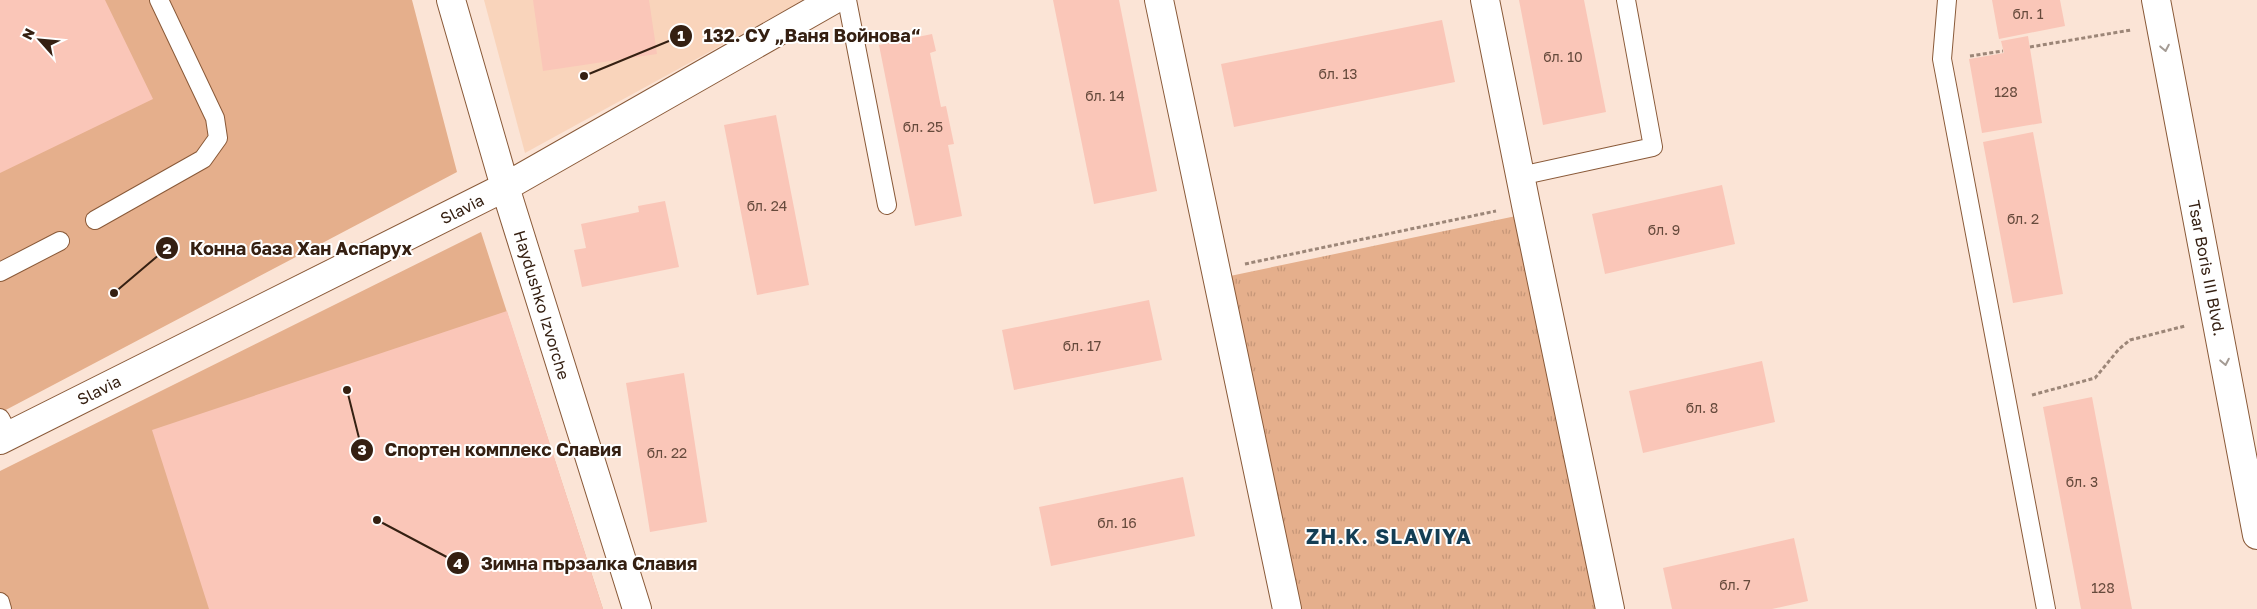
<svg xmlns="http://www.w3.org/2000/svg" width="2257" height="609" viewBox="0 0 2257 609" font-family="'Golos Text',sans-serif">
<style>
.built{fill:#f9d4bb}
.park{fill:url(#park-tufts)}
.pitch{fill:#e5af8c}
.building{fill:#fac6b8}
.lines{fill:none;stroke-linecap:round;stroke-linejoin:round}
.service-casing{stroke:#895938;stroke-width:20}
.minor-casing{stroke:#895938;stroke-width:30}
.path{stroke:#9c8678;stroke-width:3;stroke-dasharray:4 2.5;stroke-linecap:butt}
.service{stroke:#fff;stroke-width:18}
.minor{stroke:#fff;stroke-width:28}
.oneway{stroke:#a49b94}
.labels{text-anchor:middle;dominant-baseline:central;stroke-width:4;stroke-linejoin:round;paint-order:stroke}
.number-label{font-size:14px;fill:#664a3c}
.street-label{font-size:16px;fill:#352012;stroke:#fff}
.district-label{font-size:21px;font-weight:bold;letter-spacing:1px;fill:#143e54;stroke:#fff}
.leader{fill:none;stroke:#352012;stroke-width:2}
.callout-dot{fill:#352012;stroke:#fff;stroke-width:2}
.mark-label{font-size:15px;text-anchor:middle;font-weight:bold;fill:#fff}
.callout-label{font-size:18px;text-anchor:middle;font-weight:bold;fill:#352012;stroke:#fff;stroke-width:4;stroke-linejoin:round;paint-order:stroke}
</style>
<defs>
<pattern id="park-tufts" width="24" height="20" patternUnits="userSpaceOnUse" patternTransform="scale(1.25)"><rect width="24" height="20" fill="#e5af8c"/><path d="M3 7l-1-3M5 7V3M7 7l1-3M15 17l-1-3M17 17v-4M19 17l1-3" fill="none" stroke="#c59678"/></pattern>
</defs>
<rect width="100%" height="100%" fill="#fbe4d6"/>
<path class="built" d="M484,0H804L525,153Z"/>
<path class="park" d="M1516,216L1601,609H1301L1230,276Z"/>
<path class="pitch" d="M0,0H412L457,172L0,413Z
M481,232L603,609H0V471Z"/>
<path class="building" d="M0,0H105L153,99L0,173Z
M533,0H649L657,54L543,71Z
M1053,0H1119L1157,191L1094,204Z
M1519,0H1584L1606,112L1543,125Z
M1992,0H2060L2065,26L1999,39Z
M1442,20L1455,82L1234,127L1221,64Z
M932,34L936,51L930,53L941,107L946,106L954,144L948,145L962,216L915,226L879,45Z
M2028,36L2042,123L1982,133L1969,59L2004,53L2001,41Z
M776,115L809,285L757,295L724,125Z
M2033,132L2063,294L2013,303L1983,142Z
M1722,185L1735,244L1605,274L1592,214Z
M665,201L679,267L582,287L574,250L586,248L581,224L639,212L638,206Z
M1149,300L1162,360L1014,390L1002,330Z
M507,311L603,609H209L152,430Z
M1762,361L1775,422L1643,453L1629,391Z
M684,373L707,522L650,532L626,383Z
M2092,397L2132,609H2081L2043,407Z
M1183,477L1195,536L1051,566L1039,507Z
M1794,538L1808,601L1772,609H1672L1663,568Z"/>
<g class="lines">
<defs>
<path id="service" d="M847,0L887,205
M1947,0L1942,59L2046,609
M1520,176L1653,147L1626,0
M95,220L203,159L218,138L215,118L159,0
M0,272L60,241
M0,418L9,435
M0,602L2,609"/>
<path id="minor" d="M451,0L505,187L637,609
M1159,0L1287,609
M1485,0L1526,205L1610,609
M2156,0L2257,535
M0,440L505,187L833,0"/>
</defs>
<use href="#service" class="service-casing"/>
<use href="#minor" class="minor-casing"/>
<path class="path" d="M2030,47L2131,30
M1970,56L2003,51
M1245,264L1496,211
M2032,395L2095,378L2119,349L2130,340L2185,326"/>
<use href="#service" class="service"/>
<use href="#minor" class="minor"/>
</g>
<defs><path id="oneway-chevron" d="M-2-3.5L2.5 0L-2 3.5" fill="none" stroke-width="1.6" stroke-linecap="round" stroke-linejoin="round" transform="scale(1.25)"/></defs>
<g class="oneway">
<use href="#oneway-chevron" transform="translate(2165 48) rotate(79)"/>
<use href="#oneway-chevron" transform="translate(2225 362) rotate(79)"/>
</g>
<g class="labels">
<g class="number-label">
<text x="2028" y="13">бл. 1</text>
<text x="1563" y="56">бл. 10</text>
<text x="1338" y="73">бл. 13</text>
<text x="2006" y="91">128</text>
<text x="1105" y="95">бл. 14</text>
<text x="923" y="126">бл. 25</text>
<text x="767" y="205">бл. 24</text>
<text x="2023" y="218">бл. 2</text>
<text x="1664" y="229">бл. 9</text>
<text x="1082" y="345">бл. 17</text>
<text x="1702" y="407">бл. 8</text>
<text x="667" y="452">бл. 22</text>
<text x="2082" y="481">бл. 3</text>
<text x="1117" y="522">бл. 16</text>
<text x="1735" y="584">бл. 7</text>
<text x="2103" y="587">128</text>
</g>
<g class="street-label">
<text transform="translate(462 209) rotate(-27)">Slavia</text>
<text transform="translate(2207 268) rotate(79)">Tsar Boris III Blvd.</text>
<text transform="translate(542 305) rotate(73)">Haydushko Izvorche</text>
<text transform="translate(99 390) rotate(-27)">Slavia</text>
</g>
<g class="district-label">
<text x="1389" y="536">ZH.K. SLAVIYA</text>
</g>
</g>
<path class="leader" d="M584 76L681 36M114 293L167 248M347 390L362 450M377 520L458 563"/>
<g class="callout-dot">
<circle cx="584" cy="76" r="5"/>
<circle cx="114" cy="293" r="5"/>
<circle cx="347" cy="390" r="5"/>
<circle cx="377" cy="520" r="5"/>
<circle cx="681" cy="36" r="12"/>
<circle cx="167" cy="248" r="12"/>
<circle cx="362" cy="450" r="12"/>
<circle cx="458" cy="563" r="12"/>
</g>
<g class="mark-label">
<text x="681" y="41">1</text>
<text x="167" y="254">2</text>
<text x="362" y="455">3</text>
<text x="458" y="569">4</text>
</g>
<g class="callout-label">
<text x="812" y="42">132. СУ „Ваня Войнова“</text>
<text x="301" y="255">Конна база Хан Аспарух</text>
<text x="503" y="456">Спортен комплекс Славия</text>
<text x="589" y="570">Зимна пързалка Славия</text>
</g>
<g transform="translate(40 40) rotate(297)" stroke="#ffffff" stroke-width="4" paint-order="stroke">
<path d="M0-4L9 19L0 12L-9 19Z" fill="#352012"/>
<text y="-8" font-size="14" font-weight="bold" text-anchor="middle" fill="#352012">N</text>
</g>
</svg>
